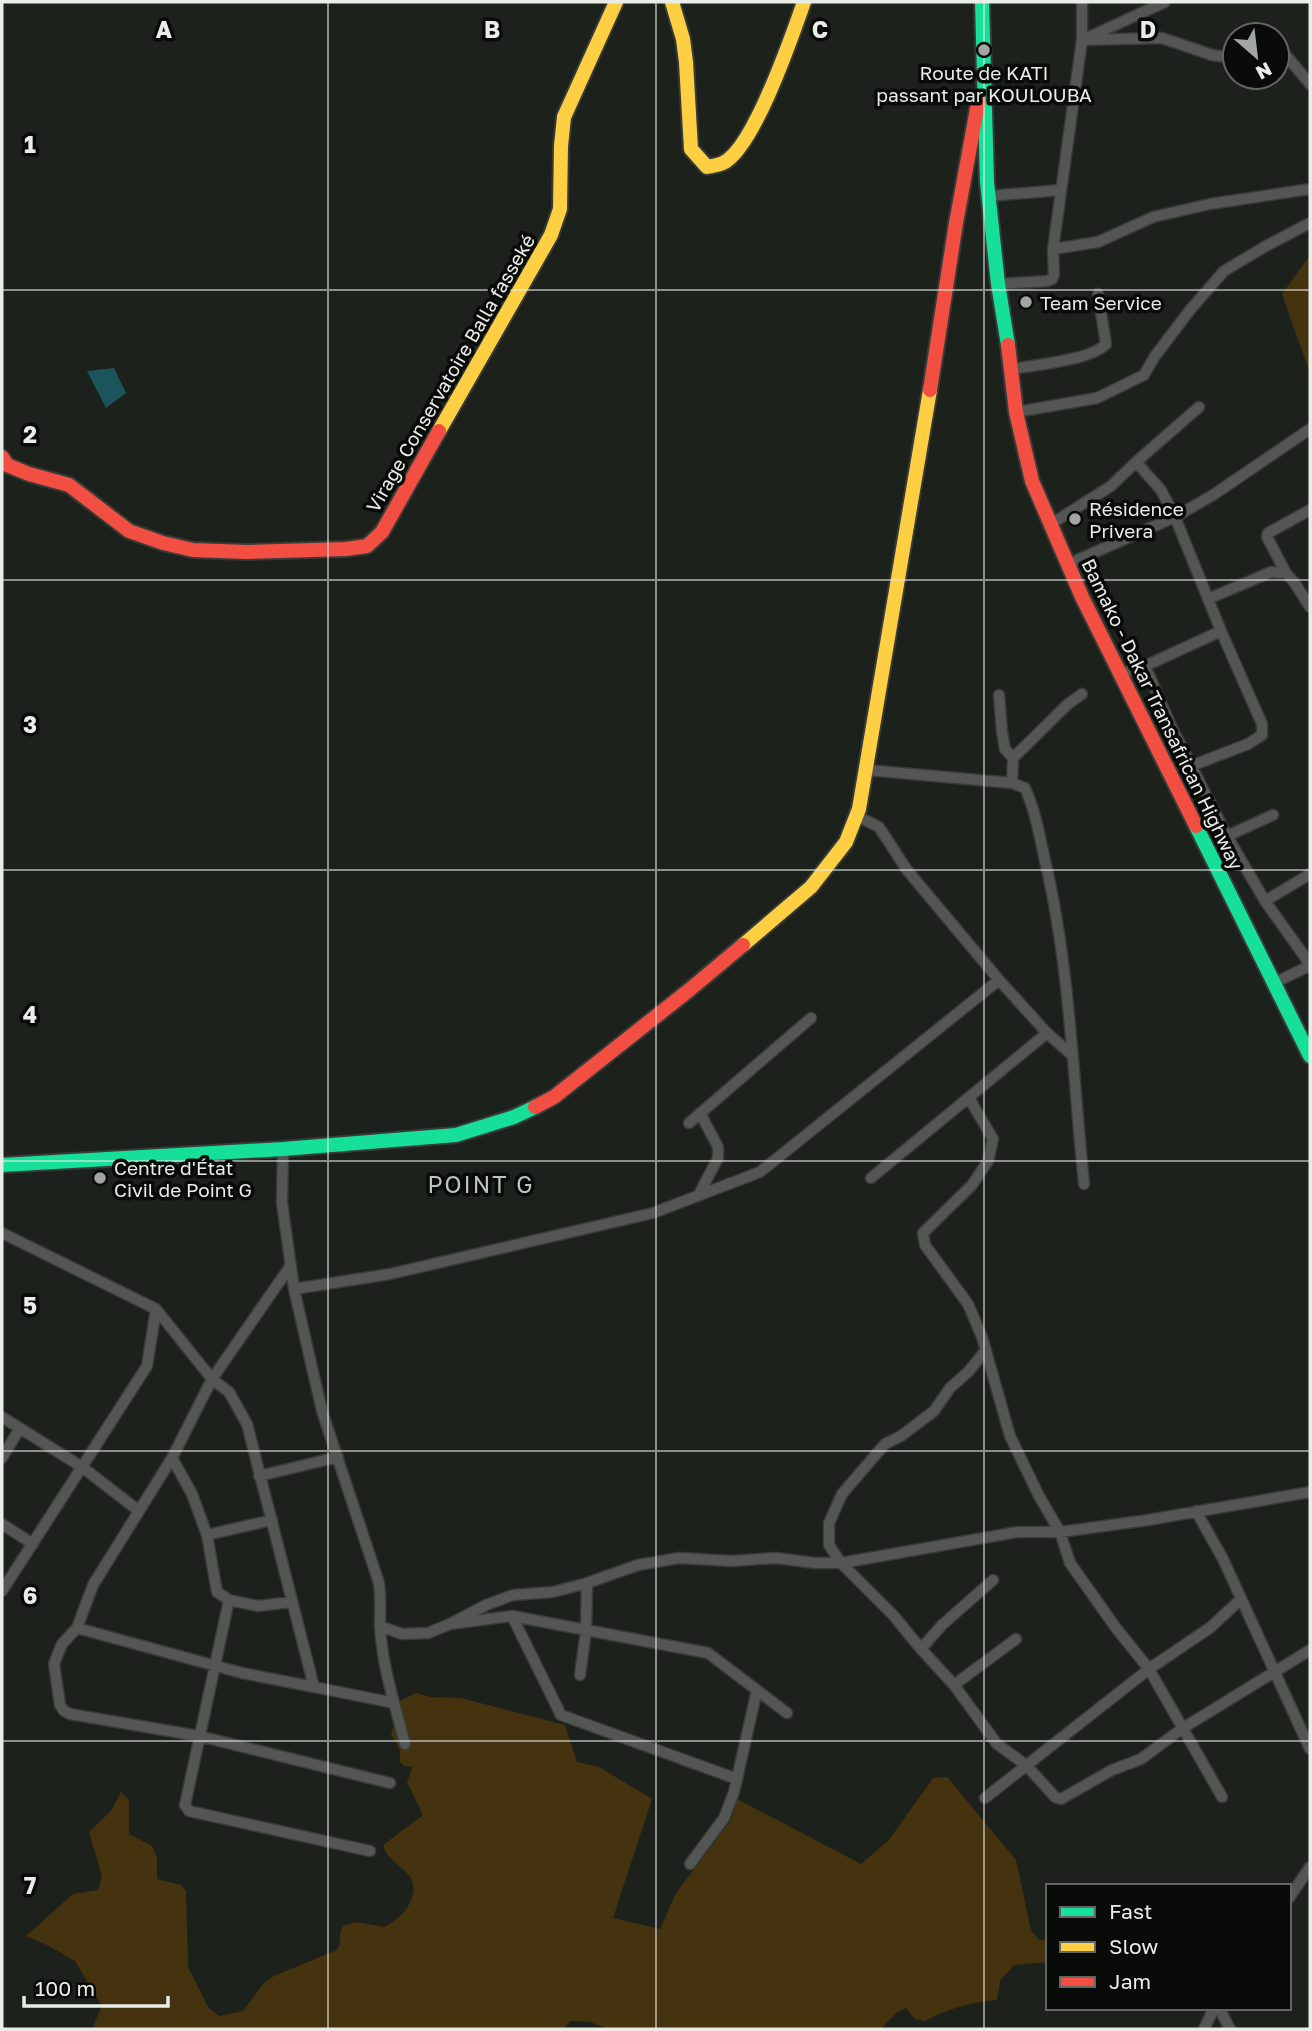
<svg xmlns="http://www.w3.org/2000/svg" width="1312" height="2031" viewBox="0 0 1312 2031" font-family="'Golos Text',sans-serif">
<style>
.green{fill:#45320e}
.water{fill:#1b555b}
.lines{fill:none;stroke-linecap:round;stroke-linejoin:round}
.street-casing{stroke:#383b38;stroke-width:13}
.fast-casing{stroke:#383b38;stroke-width:18}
.slow-casing{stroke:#383b38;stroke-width:18}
.jam-casing{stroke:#383b38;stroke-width:18}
.street{stroke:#535653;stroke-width:10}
.fast{stroke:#16e098;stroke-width:14}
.slow{stroke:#ffcf43;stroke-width:14}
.jam{stroke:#f24e42;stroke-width:14}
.grid{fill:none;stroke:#e8ede7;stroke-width:2;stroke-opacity:0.55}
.poi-dot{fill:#a1a6a0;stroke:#080b08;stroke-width:2.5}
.labels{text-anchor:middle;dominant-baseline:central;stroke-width:7;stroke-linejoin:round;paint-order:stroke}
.poi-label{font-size:19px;fill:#e8ede7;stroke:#080b08;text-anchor:start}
.street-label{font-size:19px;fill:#e8ede7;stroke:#080b08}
.quarter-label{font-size:23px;letter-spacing:2px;fill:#bcc6bb;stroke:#080b08}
.grid-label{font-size:23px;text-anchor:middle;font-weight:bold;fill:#e8ede7;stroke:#080b08;stroke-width:7;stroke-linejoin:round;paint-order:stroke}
</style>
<rect width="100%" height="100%" fill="#1c211c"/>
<path class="green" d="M1310,255V374L1282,294Z
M416,1693L431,1697L461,1698L565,1725L577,1762L599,1767L652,1799L613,1918L660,1929L676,1893L731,1820L737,1799L861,1864L888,1841L933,1778L947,1777L1016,1860L1031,1930L1039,1940H1048V1962L1014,1965L1000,1981L997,2000C972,2002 947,2009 925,2021L915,2019L906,2008L896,2013L881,2029H609L590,2022L570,2021L564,2029H94L93,2026L102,2006L75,1961L49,1946L26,1936L73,1894L98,1890L102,1876L89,1832L111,1811L121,1792L129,1800V1834L152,1846L157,1858V1879L181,1885L186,1891L188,1967L208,2007L219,2016L243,2011L264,1983L274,1976L337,1950C342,1942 338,1934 343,1926L355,1922L385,1927C398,1918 409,1911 413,1894C418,1869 389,1867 383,1845L423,1815L407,1782L413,1767L405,1766L400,1762V1750L391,1734L398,1712L397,1702Z"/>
<path class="water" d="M114,368L126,393L106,408L87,371Z"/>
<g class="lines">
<defs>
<path id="street" d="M1085,39L1165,2
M1082,40L1162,38L1212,55L1235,58
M1277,56L1284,53L1310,84
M989,196L1061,190
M1053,249L1098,242L1153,217L1210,204L1310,189
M998,284L1047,281L1052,279L1054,274L1053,249L1082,40V2
M1012,369C1034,365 1092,360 1106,344L1098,294
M1016,412L1097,398L1144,375L1155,356L1190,310L1224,271L1266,246L1310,223
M1136,462L1199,407
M1051,524L1111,486L1136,462L1161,490L1175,517L1221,631L1262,724V735L1248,744L1191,766
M1068,564L1175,517L1213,495L1310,429
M1286,573L1267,537L1268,533L1310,510
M1208,599L1271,572L1286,573L1294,582L1310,607
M1145,666L1171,726L1227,836L1265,901L1305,957L1310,968
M1120,674L1145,666L1221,631
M999,695L1002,732L1005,749L1013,758L1012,783
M1013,758L1068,704L1082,694
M867,770L1012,783L1025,788C1036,812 1040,839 1046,865C1070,969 1073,1078 1084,1184
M857,816L879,827L907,870L999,980L1047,1033L1072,1055
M1227,836L1273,815
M1265,901L1310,874
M1274,983L1309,966
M969,1098L993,1139L988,1161L972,1185L923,1233L925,1245L968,1304L982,1337L1010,1436L1039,1496L1060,1532L1070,1563L1116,1628L1149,1669L1222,1797
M689,1123L811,1018
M283,1149L282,1203L294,1289L322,1411L379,1583C381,1598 380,1611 380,1626C382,1666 395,1705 405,1744
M871,1178L1047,1033
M698,1196L718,1158V1147L700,1113
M2,1233L156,1309L212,1379L229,1392L247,1424L314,1687L242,1673L77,1628L93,1585L172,1458L212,1379L291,1265
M294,1289L390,1274L653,1213L760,1172L999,980
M986,1350L969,1371L950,1388L934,1411L901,1436L885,1444L842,1494L829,1523V1545L841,1563L893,1615L921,1649L954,1685L997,1744L1026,1765L1055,1797L1061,1799L1112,1770L1141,1759L1183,1728L1310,1650
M2,1417L82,1467L139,1511
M2,1458L20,1428
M172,1458L192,1494L207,1535L217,1592L229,1600
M259,1476L338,1457
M1196,1511L1223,1559L1310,1749
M2,1524L33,1544
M207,1535L272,1520
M2,1591L147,1366L156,1309
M291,1602L258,1606L229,1600L185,1805L189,1811L370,1851
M512,1616L561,1715L737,1779
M450,1624L486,1605L513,1595L553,1592L587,1583L638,1565L679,1558L732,1561L776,1558L815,1563H841L1018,1532H1060L1148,1520L1310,1492
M380,1626L402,1634L428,1633L450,1624L512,1616L708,1653L787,1713
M77,1628L62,1644L54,1664L60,1705L64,1711L70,1714L199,1736L390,1783
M921,1649L942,1625L993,1580
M580,1675L586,1631L587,1583
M954,1685L1016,1639
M314,1687L394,1703
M985,1798L1149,1669L1211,1627L1241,1599
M690,1864L724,1818L734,1792L757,1690
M1289,1898L1310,1867
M1219,2008L1230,2029
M1204,2029L1214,2008"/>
<path id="fast" d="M982,2L987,182L998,284L1008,345
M1196,826L1310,1056
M2,1165L283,1149L456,1135L514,1117L535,1107"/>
<path id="slow" d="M672,2L683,39L686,62L691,149L707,167C712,166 719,165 723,163C754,148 792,36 804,2
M439,431L551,235L560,209L561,146L564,117L616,2
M743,945L811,887L846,842L859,809L930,390"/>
<path id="jam" d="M1008,345L1016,412L1032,481L1082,597L1196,826
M930,390L956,223L979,98
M2,457L7,465L29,474L69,485L129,531L163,543L193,550L247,552L346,549L367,546L382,532L439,431
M535,1107L554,1097L688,991L743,945"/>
</defs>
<use href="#street" class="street-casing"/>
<use href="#fast" class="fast-casing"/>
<use href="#slow" class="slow-casing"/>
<use href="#jam" class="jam-casing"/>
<use href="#street" class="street"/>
<use href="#fast" class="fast"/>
<use href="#slow" class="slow"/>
<use href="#jam" class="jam"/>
</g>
<path class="grid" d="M328,2V2029M656,2V2029M984,2V2029M2,290H1310M2,580H1310M2,870H1310M2,1161H1310M2,1451H1310M2,1741H1310"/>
<g class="poi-dot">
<circle cx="984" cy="50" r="7"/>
<circle cx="1026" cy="302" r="7"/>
<circle cx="1075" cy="519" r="7"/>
<circle cx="100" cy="1178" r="7"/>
</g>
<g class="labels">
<g class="poi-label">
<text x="984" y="72" text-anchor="middle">Route de KATI<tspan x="984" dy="22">passant par KOULOUBA</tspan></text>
<text x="1040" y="302">Team Service</text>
<text x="1089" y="508">Résidence<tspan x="1089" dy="22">Privera</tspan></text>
<text x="114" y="1167">Centre d'État<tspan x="114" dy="22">Civil de Point G</tspan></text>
</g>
<g class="street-label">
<text transform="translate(450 373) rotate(-60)">Virage Conservatoire Balla fasseké</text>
<text transform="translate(1163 714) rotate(64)">Bamako - Dakar Transafrican Highway</text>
</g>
<g class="quarter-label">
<text x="481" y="1184">POINT G</text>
</g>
</g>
<g class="grid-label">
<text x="164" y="38">A</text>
<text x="492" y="38">B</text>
<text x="820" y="38">C</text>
<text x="1148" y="38">D</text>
<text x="30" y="153">1</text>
<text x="30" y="443">2</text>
<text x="30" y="733">3</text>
<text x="30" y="1023">4</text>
<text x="30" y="1314">5</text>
<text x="30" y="1604">6</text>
<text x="30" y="1894">7</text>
</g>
<rect width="1312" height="2031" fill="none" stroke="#e8ede7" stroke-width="7"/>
<rect x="1046" y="1884" width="245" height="126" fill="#080b08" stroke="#626561" stroke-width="2"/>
<rect x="1060" y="1907" width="35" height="10" fill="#16e098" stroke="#626561" stroke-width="2"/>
<text x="1109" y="1919" font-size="21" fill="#e8ede7">Fast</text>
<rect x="1060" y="1942" width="35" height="10" fill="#ffcf43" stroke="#626561" stroke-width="2"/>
<text x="1109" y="1954" font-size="21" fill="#e8ede7">Slow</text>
<rect x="1060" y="1977" width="35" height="10" fill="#f24e42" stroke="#626561" stroke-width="2"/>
<text x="1109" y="1989" font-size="21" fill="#e8ede7">Jam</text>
<g transform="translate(1256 56) rotate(152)"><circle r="33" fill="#080b08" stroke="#626561" stroke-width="2"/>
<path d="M0-5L12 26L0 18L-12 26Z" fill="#a1a6a0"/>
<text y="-10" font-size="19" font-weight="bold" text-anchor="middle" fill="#e8ede7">N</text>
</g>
<path d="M24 1996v10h144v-10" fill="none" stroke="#e8ede7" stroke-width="3.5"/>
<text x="35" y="1996" font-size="21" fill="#e8ede7" stroke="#080b08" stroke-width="5" paint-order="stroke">100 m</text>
</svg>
